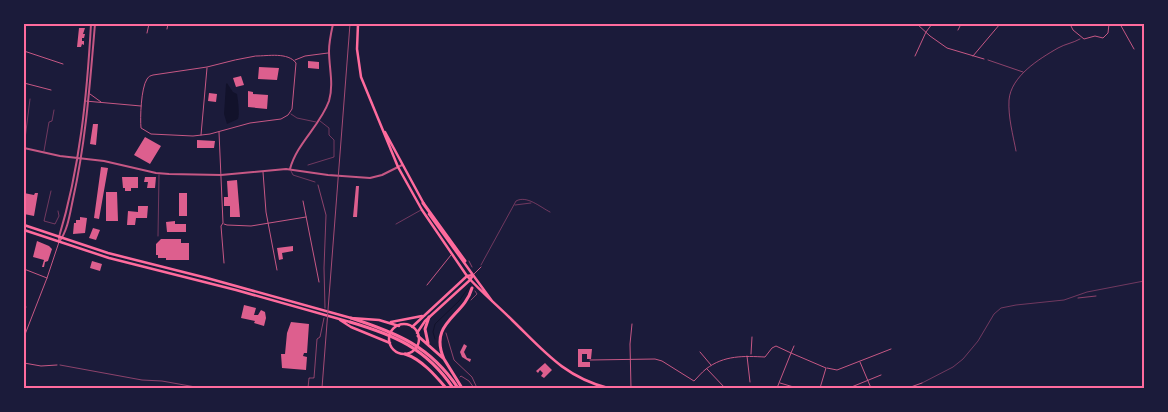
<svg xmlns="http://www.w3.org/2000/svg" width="1168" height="412" viewBox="0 0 1168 412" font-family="Roboto,sans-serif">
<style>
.water{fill:#12122b}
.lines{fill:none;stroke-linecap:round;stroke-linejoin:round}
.stream{stroke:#12122b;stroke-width:1}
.building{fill:#dd5f8e}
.path{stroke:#ff6b9d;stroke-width:0.5}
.service{stroke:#c65784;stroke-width:0.5}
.minor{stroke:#c65784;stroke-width:1}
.tertiary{stroke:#c65784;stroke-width:2}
.secondary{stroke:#ff6b9d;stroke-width:2.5}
.primary{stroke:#ff6b9d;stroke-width:2.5}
.trunk{stroke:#ff6b9d;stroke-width:3}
.rail{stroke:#a44b75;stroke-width:1}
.neatline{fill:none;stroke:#ff6b9d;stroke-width:2}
</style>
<rect width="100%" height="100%" fill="#1b1b3a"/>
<path class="water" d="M227,83L233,92L237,94C238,100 240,114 238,119L227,124L224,114L226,84Z"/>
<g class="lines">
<path class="stream" d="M435,339L433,332L435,324L459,301L469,287"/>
</g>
<path class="building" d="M79,28H85L83,34H85L84,38H82V41H84V45L82,44L81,47H77Z
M308,61L319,62V69L308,68Z
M259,67L279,68L277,80L258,79Z
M241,76L244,85L236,87L233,78Z
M248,91L253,92V94L268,95L267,109L248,107Z
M209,93L217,94L216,102L208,101Z
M93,124H98L96,145L90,144Z
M145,137L161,146L150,164L134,155Z
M197,140L215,141L214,148H197Z
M101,167L108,168L99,219L94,218Z
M122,177H138V188H131V191H125V188H123Z
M145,177H156L155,188H147L148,182H144Z
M237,180L240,217H230V206H224V197H228L227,181Z
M356,186H359L357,217H353Z
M106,192H117L118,221H106Z
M24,193L34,195L35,193H38L34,216L24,214Z
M179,193H187V216H179Z
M138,206H148L147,218H136L135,225H127L128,211L138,212Z
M80,217L87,218L85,233L73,234L74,223H76V220H80Z
M175,221V224H186V232H167L166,222Z
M93,228L100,230L96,240L89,238Z
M161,239H181V243H189V260H166V258H158V255H156V244Z
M37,241L49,246L52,249L48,261L45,262L44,267H42L44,260L33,257Z
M293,246V251L282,253L283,259L279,260L277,248Z
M92,261L102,264L100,271L90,268Z
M244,305L256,308L254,315H258L261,310L265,312L266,318L264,326L254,323L255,321L241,318Z
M291,322L309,324L307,353H304L303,356L307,357L306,370L282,368L281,354H285L287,333Z
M464,344L467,346L464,352L467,358L471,359L470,362L462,357L460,352Z
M578,349H592L591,359H587V354H582V362H590V367H578Z
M545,363L552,370L544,378L541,376L543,373L540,370L538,373L536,371Z"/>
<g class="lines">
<path class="path" d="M988,60L1023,72
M1016,151C1013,135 1008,117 1009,100C1011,76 1039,59 1058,48C1065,44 1073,43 1080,39
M318,185L326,215L324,268L325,308
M469,261L472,267
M1078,298L1096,296
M471,300L477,294L475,291
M446,333L454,360L472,377L477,388
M60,365L142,380L162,381L201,388
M460,377L461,376L469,381L474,388
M308,388L309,378H314L317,339L320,337L324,318"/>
<path class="service" d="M291,114L297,118L316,122
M24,147L30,99
M44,151L49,122L52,121L54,110
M308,165L334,157V140L329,135V128L320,121
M291,171L293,175L315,182
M51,191L44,221L55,224L59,216L58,211
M515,205L531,203
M396,224L421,210
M158,236L159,175
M481,265L516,201C527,195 540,207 550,212
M922,383L953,367L963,359L978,341L994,314L1001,308L1016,305L1064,300L1087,292L1144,281"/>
<path class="minor" d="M917,24L930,36L947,48L984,59
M1070,24L1073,30L1084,39L1095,36L1103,38L1108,33L1109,24
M1120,24L1134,49
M167,29L168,24
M958,30L961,24
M147,33L149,24
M24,51L63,64
M256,56C268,56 288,52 296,63L292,109L288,115L281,119L250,123L210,134L193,136L151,134L141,128C140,118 141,88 147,79C149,76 150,76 153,75L207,67L235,60Z
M915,56L926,32L932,24
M973,56L1000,24
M295,60L305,56L328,53
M24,83L51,90
M90,94L101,102
M85,101L141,106
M219,132L223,223L221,226L224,263
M201,135L207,68
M263,172L266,212L277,270
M303,201L319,282
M224,224L227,225L251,226L306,217
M24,269L47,278
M474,274L481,267
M427,285L451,255
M24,307H26
M24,337L47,278L59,242
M700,352L711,365
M751,354L752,337
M747,356L750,382
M590,360L655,359L662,361L694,381C698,377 701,373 706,369C724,355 744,356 765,357L772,348L776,346L791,353L794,346
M860,362L871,388
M24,363L41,366L57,365
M827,368L837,370L891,349
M707,369L725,388
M780,383L797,388
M631,387L637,388
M631,388L630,344L632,324
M777,388L791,353L826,368L820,388
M849,388L881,375
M908,388L922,383"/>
<path class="tertiary" d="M24,148L60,156L104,161L156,173L169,174L221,175L286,169L328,175L370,178L382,175L402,165
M290,169C297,143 320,126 329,101C334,84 329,68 329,51C329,42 331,33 333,24
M59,241V237C80,168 87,95 91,24
M59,242C68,230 70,213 73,199C86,141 90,82 95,24"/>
<path class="secondary" d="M24,225L108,253L207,278L351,318L379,320L399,326
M24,230L109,258L236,290L350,322
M492,301L473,275L467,276C481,292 497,305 512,320C543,350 564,377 608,388
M340,320L351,327L390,343
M391,322L422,316"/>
<path class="primary" d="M358,24L357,49L361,77L398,167L422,210L467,276L412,327
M385,132L424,204
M389 339a15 15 0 1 1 30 0a15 15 0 1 1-30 0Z
M417,333L425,321L470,280L473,275L429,214"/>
<path class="trunk" d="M423,203L465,261
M351,318C397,333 430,346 458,388
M350,322C394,335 426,348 453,388
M418,336L444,359L462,388
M428,343L425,329L429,317
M405,354C421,359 435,375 446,388
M444,359C428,322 464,317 472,288"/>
<path class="rail" d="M322,388L350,24"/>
</g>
<rect width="1168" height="412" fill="none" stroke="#1b1b3a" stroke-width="50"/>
<rect x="25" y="25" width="1118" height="362" class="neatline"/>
</svg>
